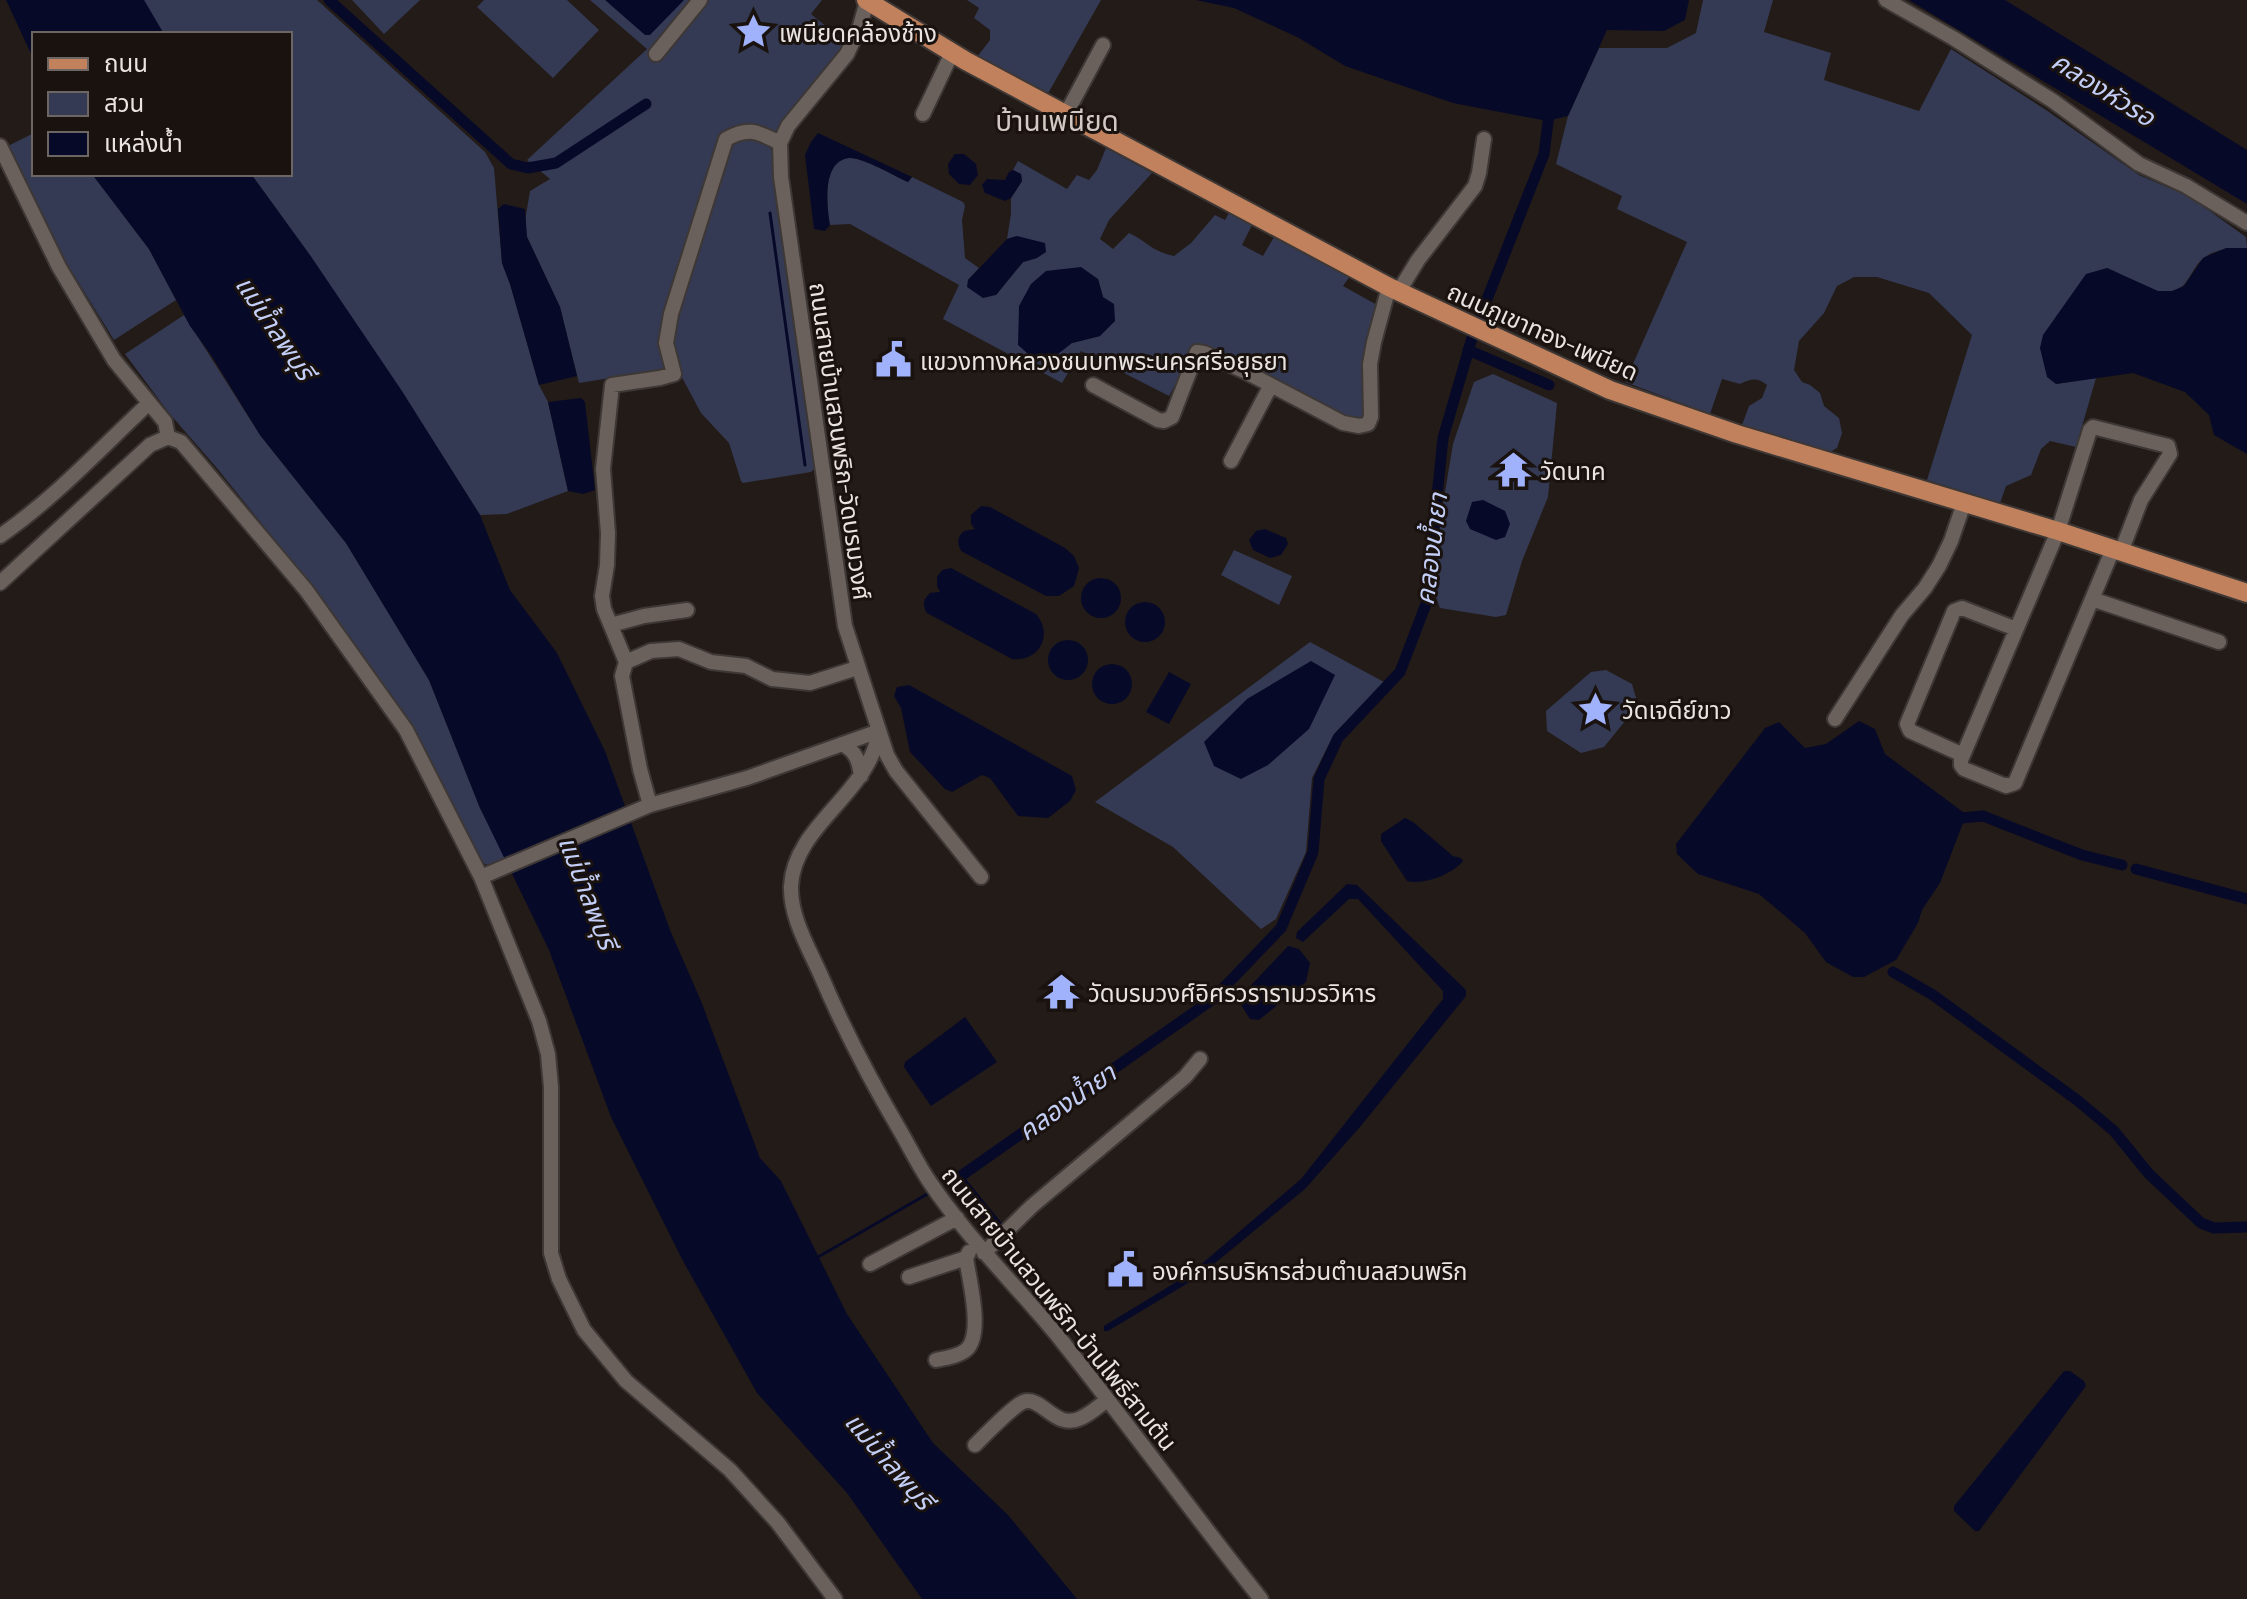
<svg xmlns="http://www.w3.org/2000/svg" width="2247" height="1599" viewBox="0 0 2247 1599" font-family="Barlow,'Noto Sans Thai',sans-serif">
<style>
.green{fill:#343a54;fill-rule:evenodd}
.water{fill:#070929}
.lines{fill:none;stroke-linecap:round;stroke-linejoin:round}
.stream{stroke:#070929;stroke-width:3}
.canal{stroke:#070929;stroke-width:11}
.minor-casing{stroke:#3d3735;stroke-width:18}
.major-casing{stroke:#3d3735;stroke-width:22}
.minor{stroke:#6a615d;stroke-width:14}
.major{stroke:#c1815c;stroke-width:18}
.labels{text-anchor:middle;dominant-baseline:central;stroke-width:6;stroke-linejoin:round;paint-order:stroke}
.poi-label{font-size:24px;fill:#e9e4e1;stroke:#19120f;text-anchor:start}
.street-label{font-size:24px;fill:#e9e4e1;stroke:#19120f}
.water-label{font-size:26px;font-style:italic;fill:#c4cff7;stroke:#19120f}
.quarter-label{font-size:28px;fill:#d3c9c4;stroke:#19120f}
</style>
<rect width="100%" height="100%" fill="#231b17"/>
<path class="green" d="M143,0H317L485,152L494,168L502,263L510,284L539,385L548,402L568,491L507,514L480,515C407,399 332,285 251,174H290V34H162Z
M352,0H420L384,34Z
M484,0H567L599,30L553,78L477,7Z
M590,0H822L811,14L844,41L834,61L776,137L773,163L815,468L811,472L743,483L741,481L729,443L701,413L678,370L654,371L579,383L560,307L527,237L525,221L530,191L550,179L527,160L647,49Z
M967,0H1101L1046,97L977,57L990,40V30L974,18L979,8Z
M1703,0H1773L1764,32L1831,53L1824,80L1919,111L1951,49L2046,110L2139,175L2190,197L2246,237L2247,248C2232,248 2218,248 2205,257C2187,270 2190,297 2158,291C2141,287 2123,275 2107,268L2056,384L2096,378L2076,447L2050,441L2041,449L2031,475L2006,486L2000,503L1927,480L1972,335L1929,293L1877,277H1854L1837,286L1824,313L1799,341L1794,370L1802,382L1810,385L1820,393L1824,406L1839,418L1842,433L1837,448L1830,452L1742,425L1749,406L1762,398L1767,385C1757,377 1751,379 1740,384L1722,379L1710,414L1625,382L1687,242L1617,209L1622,196L1556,164L1568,116L1599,48H1667L1696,33Z
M34,133V174H92L149,249L176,300L114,340L64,259L8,146Z
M1106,148L1152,173L1109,220L1100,239L1113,249L1129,233C1148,242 1151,251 1174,256L1191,243L1215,215L1225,220L1230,211L1253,223L1242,245L1263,256L1274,237L1350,276L1343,286L1379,306L1365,414L1362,420L1355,422L1195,348L1169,396L1081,351L1062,383L943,319L959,285L850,224L830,225C827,208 821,161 849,158C863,157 894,176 908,182L912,177L963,202L965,206L962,220L965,258L979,268L968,280L996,295L1023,262L1037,258L1017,236L1007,239L1011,214V198L1022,181L1021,174L1013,170L1018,161L1067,189L1077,175L1089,180L1097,170ZM1098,279L1103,297L1100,336L1072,343Z
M184,315L260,435L346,543L429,680L480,808L506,857L488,865L481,862L412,727L324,601L216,467L169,413L125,354Z
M1493,374L1557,403L1548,497L1522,561L1506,615L1496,617L1440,608L1436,597L1440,522L1453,444L1474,382Z
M1234,550L1292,576L1279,605L1221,575Z
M1310,642L1384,682L1334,734L1312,778L1306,852L1276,919L1261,929L1173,847L1095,802Z
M1606,670L1632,684L1638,705L1604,747L1581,753L1547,731L1546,711L1591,672Z"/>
<path class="water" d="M6,0H144L164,34H34V60Z
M605,0H684L650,35H645Z
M1196,0H1689L1685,20L1664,31L1607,30L1568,116L1547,121L1453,103L1345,66L1299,38L1234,8Z
M1909,0H2005L2247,150V204Z
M818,133L912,177L908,182C894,176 863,157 849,158C821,161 827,208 830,225L825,231L814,229L805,155L811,142Z
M955,154H964L976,164L978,175L970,185L959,184L949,174L948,164Z
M1013,170L1021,174L1022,181L1011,198L1005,201L985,193L982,185L987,179L1005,180L1009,172Z
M92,174H251L310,255L402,391L480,515L510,590L557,653L605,751L670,930L701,1001L760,1158L781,1181L847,1314L933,1443L1008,1515L1077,1599H922L847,1493L757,1393L683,1261L611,1117L549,950L480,808L429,680L346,543L260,435L211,355L190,326L149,249Z
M504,204L525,209L527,237L560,307L577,376L539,385L510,284L502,263L498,209Z
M1017,236L1045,243L1046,252L1037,258L1023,262L996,295L983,298L967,287L968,280L1007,239Z
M2226,248H2247V454L2214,435L2209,415L2185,392L2133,373L2056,384L2047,377L2040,348L2043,335L2086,274L2107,268L2158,291H2172L2184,286L2203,258Z
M1081,267L1098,279L1103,297L1114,304L1115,321L1100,336L1072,343L1058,354L1034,359L1018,345L1019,306L1031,284L1046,271Z
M581,398L585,402L595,490L583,494L568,491L548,402Z
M1483,500L1505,511L1510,524L1505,537L1496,540L1470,529L1466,521L1472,502Z
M981,506L990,507L1065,548L1074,556L1079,568L1074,586L1059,596H1046L961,551C957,543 957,537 964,531L975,529L971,524V515Z
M1265,529L1286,538L1288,544L1281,555L1270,558L1253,550L1249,540L1256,531Z
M951,568L1036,614C1054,635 1039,662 1012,659L927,613C922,606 923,599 930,593L940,592L937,586V577L942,570Z
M1081 598a20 20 0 1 1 40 0a20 20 0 1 1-40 0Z
M1125 622a20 20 0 1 1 40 0a20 20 0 1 1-40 0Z
M1048 660a20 20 0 1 1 40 0a20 20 0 1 1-40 0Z
M1311,661L1335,675L1309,729L1268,765L1241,779L1214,766L1204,742L1247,699Z
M1092 684a20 20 0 1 1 40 0a20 20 0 1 1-40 0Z
M1169,672L1191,684L1169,724L1146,712Z
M909,685L1072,776L1076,790L1070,801L1048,818L1018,816L990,778L982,775L952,792L945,789L910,752L901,708L894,696L897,687Z
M1859,721L1875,729L1885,754L1963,812V823L1940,883L1922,910L1918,923L1896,960L1864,977H1853L1826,962L1805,933L1759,894L1698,874L1677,854L1676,844L1765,728L1779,722L1805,748L1826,744Z
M1405,818L1413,822L1453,856L1461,858L1463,861C1452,875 1423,885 1407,881L1381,841V834Z
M1347,884L1357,885L1466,990V996L1360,1127L1305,1189L1198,1277L1108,1331H1104V1326L1191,1273L1301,1179L1443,999V991L1358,899H1349L1303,942L1296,938L1297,932Z
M1288,946L1299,949L1310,963L1306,982L1259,1020L1250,1019L1241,1005V996Z
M965,1017L997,1062L931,1106L904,1067L905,1062Z
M2064,1371H2070L2084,1381L2086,1386L1979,1531H1975L1954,1511V1506Z"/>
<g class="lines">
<path class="stream" d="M770,213L805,465
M948,1183L958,1178
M818,1257L929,1193"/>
<path class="canal" d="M329,0L511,164L528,168L556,163L646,104
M1480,317L1544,154L1550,106
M1468,350L1549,385
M1951,819L1983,816L2082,855L2122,865
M2136,869L2247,899
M1893,972L1933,995L2077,1100L2114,1131L2149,1174L2201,1223L2214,1228L2247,1227
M997,1226L958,1178L1213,999L1281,928L1313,852L1319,779L1338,738L1400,672L1426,604L1443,438L1472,338"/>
<defs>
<path id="minor" d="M1886,0L1953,38L2053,101L2139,164L2186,186L2247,223
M867,1L860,26L847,54L788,126L780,143L781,177L845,626L887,755L896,771L981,877
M656,54L700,0
M923,114L952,53
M1066,114L1103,45
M0,146L59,267L114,360L165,422L168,437
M1399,291L1418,260L1475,186L1479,173L1484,139
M1093,385L1158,420L1164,421L1172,417L1197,352L1204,353L1244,371L1343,423L1359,426L1368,424L1371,417L1370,364L1374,342L1389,287
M168,437L181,442L306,590L406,730L481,877L539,1021L548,1054L551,1087V1253L559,1279L584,1330L626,1381L730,1470L778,1523L835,1599
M1231,461L1271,385
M0,536C55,498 101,448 149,403
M2113,549L2015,783L2006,786L1964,769L1961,765V760L2058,531L2090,430L2093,427L2168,446L2170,454L2141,500L2121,552
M0,583L150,445L168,437
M2092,599L2219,642
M611,625L644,616L687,610
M626,662L604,609L602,596L607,565L608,533L603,469L612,385L660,378L674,374L666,343L671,314L726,139C749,126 758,132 780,143
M1835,719L1902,615L1925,588L1939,566L1951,541L1964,503
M879,731C870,794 794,825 791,886C790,918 810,950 822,978C845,1032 872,1083 902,1134C911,1150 919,1166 929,1181C968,1239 1017,1286 1061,1340C1129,1425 1193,1514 1261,1599
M842,744C856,751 859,761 861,776
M1963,755L1910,731L1907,724L1954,611L1962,608L2016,629
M650,805L640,769L622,676L626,662L651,651L679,649L711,662L746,666L772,679L810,683L857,668
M481,877L650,805L747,778L879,731
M984,1253L1032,1206L1185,1077L1200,1059
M870,1264L957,1218
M909,1277L966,1258L969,1252
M936,1360C946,1358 959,1356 966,1350C984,1335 969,1279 966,1258
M975,1445C985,1435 1012,1407 1023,1402C1042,1395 1055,1431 1081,1418C1090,1414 1099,1406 1107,1400"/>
<path id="major" d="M866,0L966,61L1389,287L1610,390L1737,434L2058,531L2247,593"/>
</defs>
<use href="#minor" class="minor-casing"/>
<use href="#major" class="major-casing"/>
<use href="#minor" class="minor"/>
<use href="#major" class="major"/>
</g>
<defs>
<symbol id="sight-bare" viewBox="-9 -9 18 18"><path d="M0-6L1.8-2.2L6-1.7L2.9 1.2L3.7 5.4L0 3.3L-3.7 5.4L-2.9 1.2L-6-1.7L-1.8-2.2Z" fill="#a1b2fd" stroke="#19120f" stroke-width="2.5" paint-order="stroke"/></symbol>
<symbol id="civic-bare" viewBox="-9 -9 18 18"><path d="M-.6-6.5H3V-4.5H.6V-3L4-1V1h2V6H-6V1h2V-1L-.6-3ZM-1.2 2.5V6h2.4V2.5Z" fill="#a1b2fd" stroke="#19120f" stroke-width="2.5" paint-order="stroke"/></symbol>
<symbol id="temple-bare" viewBox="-9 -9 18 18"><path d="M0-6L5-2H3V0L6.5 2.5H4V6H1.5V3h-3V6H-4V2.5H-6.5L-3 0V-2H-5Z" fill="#a1b2fd" stroke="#19120f" stroke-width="2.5" paint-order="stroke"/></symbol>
</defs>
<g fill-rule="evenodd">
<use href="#sight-bare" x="728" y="6" width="51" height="51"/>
<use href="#civic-bare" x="868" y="334" width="51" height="51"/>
<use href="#temple-bare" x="1488" y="444" width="51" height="51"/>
<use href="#sight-bare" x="1570" y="684" width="51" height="51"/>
<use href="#temple-bare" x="1036" y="966" width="51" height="51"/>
<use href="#civic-bare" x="1100" y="1244" width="51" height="51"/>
</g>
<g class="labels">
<g class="poi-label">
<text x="779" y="32">เพนียดคล้องช้าง</text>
<text x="920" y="360">แขวงทางหลวงชนบทพระนครศรีอยุธยา</text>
<text x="1540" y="470">วัดนาค</text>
<text x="1622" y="709">วัดเจดีย์ขาว</text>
<text x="1088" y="992">วัดบรมวงศ์อิศรวรารามวรวิหาร</text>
<text x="1152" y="1270">องค์การบริหารส่วนตำบลสวนพริก</text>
</g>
<g class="street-label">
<text transform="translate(1543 331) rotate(24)">ถนนภูเขาทอง-เพนียด</text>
<text transform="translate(841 441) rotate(82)">ถนนสายบ้านสวนพริก-วัดบรมวงศ์</text>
<text transform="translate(1060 1308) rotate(51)">ถนนสายบ้านสวนพริก-บ้านโพธิ์สามต้น</text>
</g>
<g class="water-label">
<text transform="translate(2104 88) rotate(32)">คลองหัวรอ</text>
<text transform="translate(276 327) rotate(56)">แม่น้ำลพบุรี</text>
<text transform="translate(1430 549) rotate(-83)">คลองน้ำยา</text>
<text transform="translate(589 892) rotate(69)">แม่น้ำลพบุรี</text>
<text transform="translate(1066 1101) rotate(-35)">คลองน้ำยา</text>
<text transform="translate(890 1460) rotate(49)">แม่น้ำลพบุรี</text>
</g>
<g class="quarter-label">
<text x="1057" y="120">บ้านเพนียด</text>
</g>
</g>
<rect x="32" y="32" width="260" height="144" fill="#19120f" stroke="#6c6663" stroke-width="2"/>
<rect x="48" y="58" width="40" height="12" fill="#c1815c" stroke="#6c6663" stroke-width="2"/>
<text x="104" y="72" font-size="24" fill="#e9e4e1">ถนน</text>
<rect x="48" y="92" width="40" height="24" fill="#343a54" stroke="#6c6663" stroke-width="2"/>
<text x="104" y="112" font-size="24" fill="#e9e4e1">สวน</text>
<rect x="48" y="132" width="40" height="24" fill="#070929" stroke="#6c6663" stroke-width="2"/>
<text x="104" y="152" font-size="24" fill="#e9e4e1">แหล่งน้ำ</text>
</svg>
